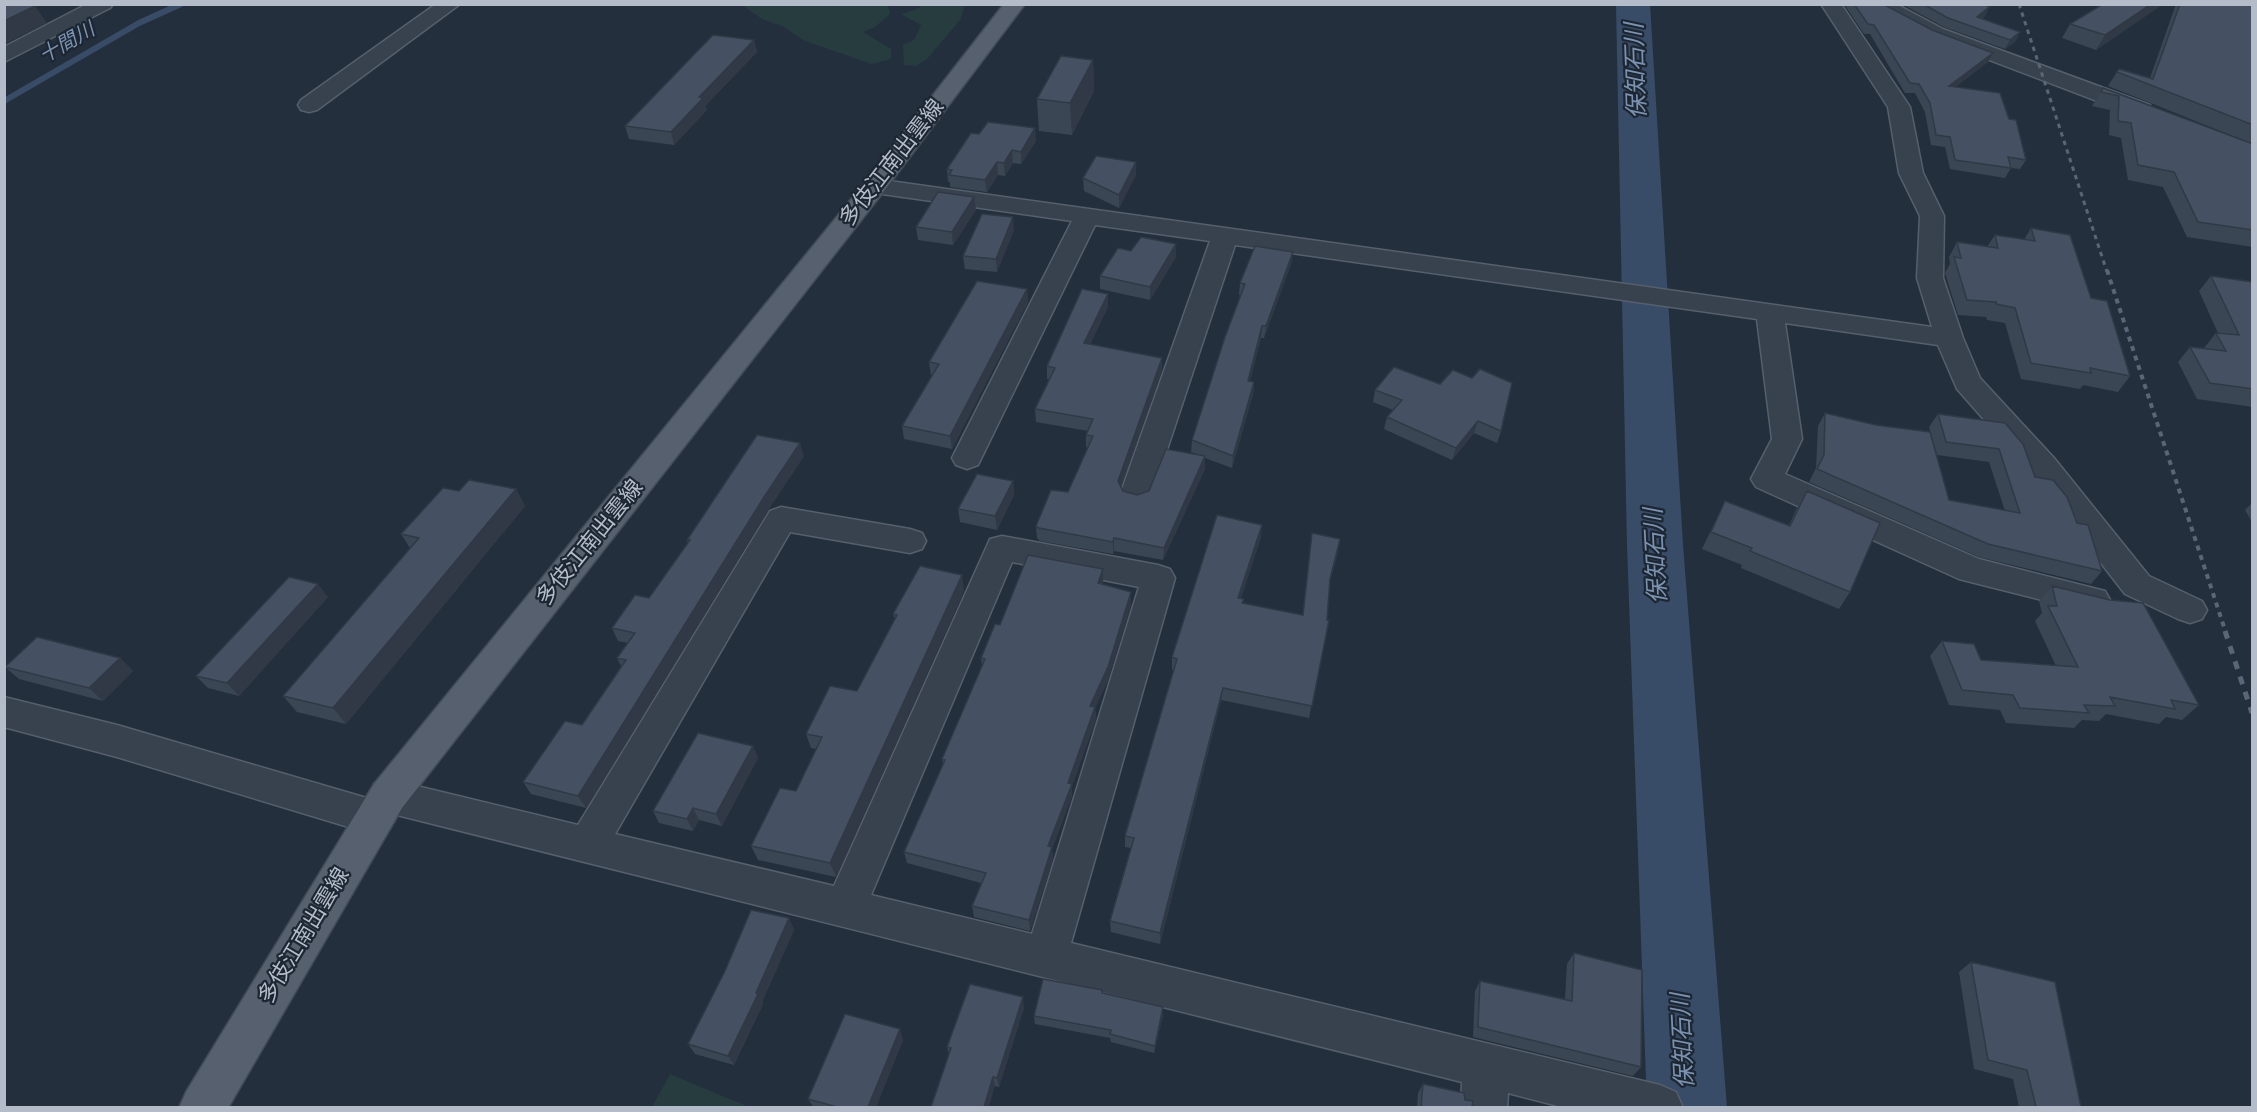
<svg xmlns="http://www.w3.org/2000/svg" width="2257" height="1112" viewBox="0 0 2257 1112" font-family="'Sofia Sans Condensed','Noto Sans JP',sans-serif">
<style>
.green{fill:#263c3f}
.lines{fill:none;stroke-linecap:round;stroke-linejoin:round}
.stream{stroke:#394c67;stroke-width:6}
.river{fill:#394c67;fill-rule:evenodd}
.minor-casing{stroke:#565f6c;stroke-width:3}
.major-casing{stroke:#414a57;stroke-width:3}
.minor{fill:#38414e;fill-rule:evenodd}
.major{fill:#56606e;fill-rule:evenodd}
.rail-far2{stroke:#5a6575;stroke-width:3;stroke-dasharray:4.5 4.5;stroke-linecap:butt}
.rail-far1{stroke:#5a6575;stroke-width:4;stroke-dasharray:5 5;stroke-linecap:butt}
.rail{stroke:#5a6575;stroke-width:5;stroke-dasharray:8 8;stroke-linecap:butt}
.wall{fill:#3b4654}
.shaded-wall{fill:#303945}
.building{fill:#455162;stroke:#303945;stroke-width:1.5}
.labels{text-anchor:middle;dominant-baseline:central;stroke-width:4.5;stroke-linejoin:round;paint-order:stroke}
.far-water-label{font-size:20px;font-style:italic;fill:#7c92b1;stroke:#1d2633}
.street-label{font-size:22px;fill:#b4bcc9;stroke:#1d2633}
.water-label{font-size:24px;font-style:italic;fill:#7c92b1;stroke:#1d2633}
</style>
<rect width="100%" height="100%" fill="#242f3e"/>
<path class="green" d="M742,5H888L890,14L875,27L863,32L891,49V59L872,64L805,41L784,27L762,19Z
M921,5H965L960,20L927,59L916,66L904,65L903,45L914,40L921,25L901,14L920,8Z
M670,1074L749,1107H652Z"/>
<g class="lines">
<path class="stream" d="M4,101L139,23L181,4"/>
<path class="river" d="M1616,4H1650L1683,545L1727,1108H1647L1627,545Z"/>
<defs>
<path id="minor" d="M87,4H113L110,8L4,62V47Z
M436,4H460L317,110L309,112L301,110L298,105L301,100Z
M1821,4H1841L1910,107L1923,173L1944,216L1943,278L1963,338L1980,378L2054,458L2149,576L2202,601L2207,610L2202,619L2190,623L2178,619L2125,594L2032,474L1957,389L1938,345L1785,323L1802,439L1785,474L1979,559L2105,591L2110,600L2105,609L2093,613L1959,579L1756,487L1751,479L1772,439L1757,319L1235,245L1152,495L1147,503L1136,506L1125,503L1120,495L1210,241L1095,225L978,465L967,469L956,465L952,458L1072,221L875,193L866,191L863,186L866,181L875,179L1932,327L1917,278L1920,216L1899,173L1888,107Z
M1870,4H1896L1943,29L2150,105L2153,110L2150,115L2142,117L2134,115L1929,37L1873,8Z
M781,507L910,529L922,533L926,541L922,549L910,553L790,532L615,834L834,886L990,539L1002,536L1158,565L1170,569L1175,578L1071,943L1660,1085L1676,1092L1683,1108H1566L1508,1093L1507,1108H1461L1462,1082L393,814L395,818L389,830L375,835L117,757L4,727V697L117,725L370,799L369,796L374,784L388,779L578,825L770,511ZM1012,562L1139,587L1032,934L871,895Z"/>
<path id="major" d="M1004,4H1025L884,191L402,808L228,1108H179L186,1092L374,784L866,181Z"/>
</defs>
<use href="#minor" class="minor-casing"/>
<use href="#major" class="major-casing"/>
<use href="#minor" class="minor"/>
<use href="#major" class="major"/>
<path class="rail-far2" d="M2019,4L2107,272"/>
<path class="rail-far1" d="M2107,270L2226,633"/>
<path class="rail" d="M2225,631L2252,713"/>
</g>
<path class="wall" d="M1844,4H1883L1932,30L1993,53L1988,62L1955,87L2009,119L2026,160L2020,169L2011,168L2005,178L1950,169L1945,147L1931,145L1925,112L1915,93H1905L1870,34H1864Z
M1902,4H1994L1989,7L1985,16L1982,19L2020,32L2015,42L2005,49L1944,27Z
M2163,4L2096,50L2062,38L2070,24Z
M2176,4H2253V144L2108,86L2117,72L2150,78Z
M754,40L757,52L705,106L707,110L674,145L629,139L625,126Z
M1093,60L1094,91L1072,135L1039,131L1037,99Z
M2103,88L2253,144V247L2187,237L2163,187L2128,180L2121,138L2109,135L2110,110L2092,106Z
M1036,141L1021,164L1013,163L1005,176L998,175L987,192L950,187V182H948L947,169Z
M1136,175L1119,208L1084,191L1083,178Z
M974,197L976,210L953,245L918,240L916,227Z
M2031,228L2091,298L2130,376L2118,392L2083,385L2080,389L2021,379L2005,323L1987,320L1986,317L1958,315L1945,273L1950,264L1949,257L1957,242L1987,247L1995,235L2024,240Z
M1014,230L997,272L965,269L963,256Z
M1293,252L1291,264L1264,338H1261L1250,381L1254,382L1253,394L1232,468L1205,458V469L1163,560L1114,551L1113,554L1040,541L1037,538L1036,526L1068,492L1088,448L1086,447V435L1088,431L1036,422L1035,409L1049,379H1047V366L1108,294V307L1090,344L1162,370L1121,487L1123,491L1137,495L1149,491L1197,454L1191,452L1192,440L1241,296L1239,295L1240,283Z
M1176,257L1150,300L1100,289V276Z
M2211,276L2253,282V407L2197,399L2178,362L2190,347L2204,348L2216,333H2218L2199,291Z
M1027,289L1028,302L952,449L904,439L902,426L932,375H931L929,362Z
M1394,367L1501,431L1497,443L1474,433L1452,460L1384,429L1387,417L1393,410L1373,402L1375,390Z
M1825,413L1949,500L2005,511L1989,462L1937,455L1929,427L1938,414L2005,423L2035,477L2077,523L2102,571L2091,584L1979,557L1809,482L1816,468L1818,426Z
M804,456L768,510L586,808L531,794L523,782L582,725L621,666L617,658L628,643L618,641L612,628L649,598L688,543L687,540Z
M1013,481L1014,495L997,530L960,522L958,509Z
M516,489L525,506L346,724L297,712L283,696L410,548L401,534Z
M1807,491L1850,592L1839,609L1741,568L1742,565L1702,549L1725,501L1789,525L1797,508Z
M2253,502V524L2245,510Z
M1312,533L1338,552L1329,584L1327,620H1329L1309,718L1221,700L1160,944L1111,932L1110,921L1131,848L1125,847V836L1174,670H1172V657L1261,537L1241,598L1243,603L1303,615Z
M1103,569V584L1131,605L1108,680L1095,708L1096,719L1072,786V796L1052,849L1053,859L1030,931L974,917L972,906L981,883L907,863L904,852L943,764L942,759L982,666L981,658L1000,625Z
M2052,586L2199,705L2182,720L2166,717L2159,724L2106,714L2099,721L2082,720L2074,728L2006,723L2000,710L1949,705L1930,656L1942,641L1981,660L2056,666L2035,621L2042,613L2039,601Z
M964,591L836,877L758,860L751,846L796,791L816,749L811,748L806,734L857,691L895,619L893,614Z
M328,597L239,696L208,688L196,676Z
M120,658L133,671L103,701L19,679L5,667Z
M753,746L758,758L722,826L699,820L693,831L659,823L653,811Z
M789,918L794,930L762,1002L763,1004L734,1065L695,1054L688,1044Z
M1574,953L1641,1067L1633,1076L1473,1037L1475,991L1480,981L1565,999L1567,964Z
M1971,962L2081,1107H2019L2013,1079L1974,1069L1959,972Z
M1102,993L1163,1007V1015L1154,1053L1111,1042L1110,1038L1035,1024L1034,1016Z
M1024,1008L999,1087L995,1086L949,1054L947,1047Z
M903,1040L876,1107H813L808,1099Z
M1423,1084L1472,1107H1417L1418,1093Z"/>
<path class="shaded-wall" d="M1994,4L1989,7L1985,16L1972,26L1984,5Z
M2151,4H2163L2096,50L2105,35Z
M35,6L47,23L4,44V21Z
M2020,32L2015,42L2005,49L2010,40Z
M754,40L757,52L705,106L707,110L674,145L671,132L699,97Z
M1993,53L1988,62L1944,96L1949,86Z
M1093,60L1094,91L1072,135L1070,103Z
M1035,128L1036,141L1021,164V152Z
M1012,150L1013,163L1005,176L1004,163Z
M997,162L998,175L987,192L985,180Z
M1136,162V175L1119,208V195Z
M974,197L976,210L953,245L952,232Z
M1013,217L1014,230L997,272L996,259Z
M1176,244V257L1150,300V287Z
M1293,252L1291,264L1264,338L1266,326Z
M1027,289L1028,302L952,449L950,436Z
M1108,294V307L1085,356L1084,343Z
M1262,326L1261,338L1247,393L1248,381Z
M1162,358V370L1118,494V481Z
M1254,382L1253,394L1232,468L1233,456Z
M1478,421L1474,433L1452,460L1456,448Z
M800,443L804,456L768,510L586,808L578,796L764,497Z
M1205,456V469L1163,560L1164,548Z
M1013,481L1014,495L997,530L995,516Z
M516,489L525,506L346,724L333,708Z
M1262,525L1261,537L1237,610L1238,598Z
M1114,538V551L1113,554V542Z
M1340,539L1338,552L1327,592L1330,579Z
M1103,569V582L1099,596L1098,583Z
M962,575L964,591L836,877L830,863Z
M318,584L328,597L239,696L227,683Z
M1131,592V605L1108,680L1095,708L1096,719L1072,786V796L1052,849L1053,859L1030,931L1029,920L1048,846L1068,783L1090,706Z
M120,658L133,671L103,701L89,688Z
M1223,688L1221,700L1160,944V933Z
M753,746L758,758L722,826L716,814Z
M693,808L699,820L693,831L687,819Z
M789,918L794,930L762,1002L763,1004L734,1065L728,1056Z
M1023,997L1024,1008L999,1087L997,1078Z
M1163,1007V1015L1154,1053L1155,1046Z
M900,1029L903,1040L876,1107H868Z
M993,1077L995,1086L989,1107H984Z"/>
<path class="building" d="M4,4H27L35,6L4,21Z
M1854,4H1883L1932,30L1993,53L1949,86L2000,93L2009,119L2016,120L2026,160L2008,157L2011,168L1955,160L1950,137L1936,135L1930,103L1919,84L1910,83L1874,25L1868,24Z
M1923,4H1984L1989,7L1977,17L2020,32L2010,40L1948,18Z
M2103,4H2151L2105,35L2070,24Z
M2180,4H2253V125L2117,72L2119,69L2153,79Z
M713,35L754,40L699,97L703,98L671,132L625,126Z
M1061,56L1093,60L1070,103L1037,99Z
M2103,88L2253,144V230L2198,222L2174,172L2138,165L2131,123L2118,121L2119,96L2101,92Z
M988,122L1035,128L1021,152L1012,150L1004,163L997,162L985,180L949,175L952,170L947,169L971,133L979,134Z
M1096,156L1136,162L1119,195L1083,178Z
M938,192L974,197L952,232L916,227Z
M982,214L1013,217L996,259L963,256Z
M2031,228L2070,235L2091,298L2107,301L2130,376L2090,368L2091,373L2031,363L2015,308L1996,304V302L1967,300L1954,257L1961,258L1957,242L1998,248L1995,235L2035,241Z
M1141,237L1176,244L1150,287L1100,276L1118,248L1131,251Z
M1255,246L1293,252L1266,326H1262L1248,381L1254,382L1233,456L1192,440L1225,337L1245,284L1240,283Z
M2211,276L2253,282V389L2210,383L2190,347L2226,351L2216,333L2239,335Z
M977,281L1027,289L950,436L902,426L939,364L929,362Z
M1082,289L1108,294L1084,343L1162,358L1118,481L1123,491L1137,495L1149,491L1166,449L1205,456L1164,548L1114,538L1113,542L1039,528L1036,526L1051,490L1068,492L1093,436L1086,435L1093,419L1035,409L1055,368L1047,366Z
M1394,367L1440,384L1453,370L1472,378L1480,369L1512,383L1501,431L1478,421L1456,448L1387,417L1402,400L1375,390Z
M1825,413L1876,425L1930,432L1949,500L2020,513L1999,449L1946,442L1938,414L2005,423L2023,444L2035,477L2053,480L2067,497L2077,523L2088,525L2102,571L1988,544L1817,469L1824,455Z
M757,435L800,443L764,497L578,796L523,782L565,721L582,725L626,660L617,658L635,633L612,628L635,595L649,598L690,540H687Z
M977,474L1013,481L995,516L958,509Z
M469,480L516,489L333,708L283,696L419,538L401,534L443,488L459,491Z
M1807,491L1880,523L1850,592L1750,551L1752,548L1711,532L1725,501L1790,526Z
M1217,515L1262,525L1238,598L1244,599L1242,603L1303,615L1312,533L1340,539L1330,579L1327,620H1329L1312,706L1223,688L1160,933L1110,921L1134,838L1125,836L1177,659L1172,657Z
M1028,555L1103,569L1098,583L1131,592L1108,667L1090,706L1095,707L1068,783L1072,784L1048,846L1052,847L1029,920L972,906L986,873L904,852L945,760L942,759L985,659L981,658L995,624L1000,625Z
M920,566L962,575L830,863L751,846L780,788L796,791L822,737L806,734L830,686L857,691L897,615L893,614Z
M289,577L318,584L227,683L196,676Z
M2052,586L2110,600L2143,603L2199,705L2171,700L2175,709L2110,697L2115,706L2084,705L2089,713L2020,708L2013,695L1962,690L1942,641L1974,644L1981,660L2078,667L2048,606H2057Z
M37,637L120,658L89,688L5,667Z
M698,733L753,746L716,814L693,808L687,819L653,811Z
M751,910L789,918L756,993L758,994L728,1056L688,1044L725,971Z
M1574,953L1642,970L1641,1067L1478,1027L1480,981L1572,1001Z
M1971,962L2055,982L2081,1107H2036L2027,1070L1988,1060Z
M1043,979L1102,990V993L1163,1007L1155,1046L1110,1034L1111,1030L1034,1016Z
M970,984L1023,997L997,1078L993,1077L984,1107H931L951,1048L947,1047Z
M845,1014L900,1029L868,1107H837L808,1099Z
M1423,1084L1464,1093L1465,1100L1473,1101L1472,1107H1421Z"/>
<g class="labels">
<g class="far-water-label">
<text transform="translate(67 43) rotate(-30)">十間川</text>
</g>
<g class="street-label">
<text transform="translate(892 163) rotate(-52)">多伎江南出雲線</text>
<text transform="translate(590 543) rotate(-51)">多伎江南出雲線</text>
<text transform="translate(304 936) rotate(-59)">多伎江南出雲線</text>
</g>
<g class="water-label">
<text transform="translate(1636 71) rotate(-92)">保知石川</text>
<text transform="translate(1656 556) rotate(-93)">保知石川</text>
<text transform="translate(1683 1041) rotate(-93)">保知石川</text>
</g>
</g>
<rect width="2257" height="1112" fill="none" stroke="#b4bcc9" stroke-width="12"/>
</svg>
